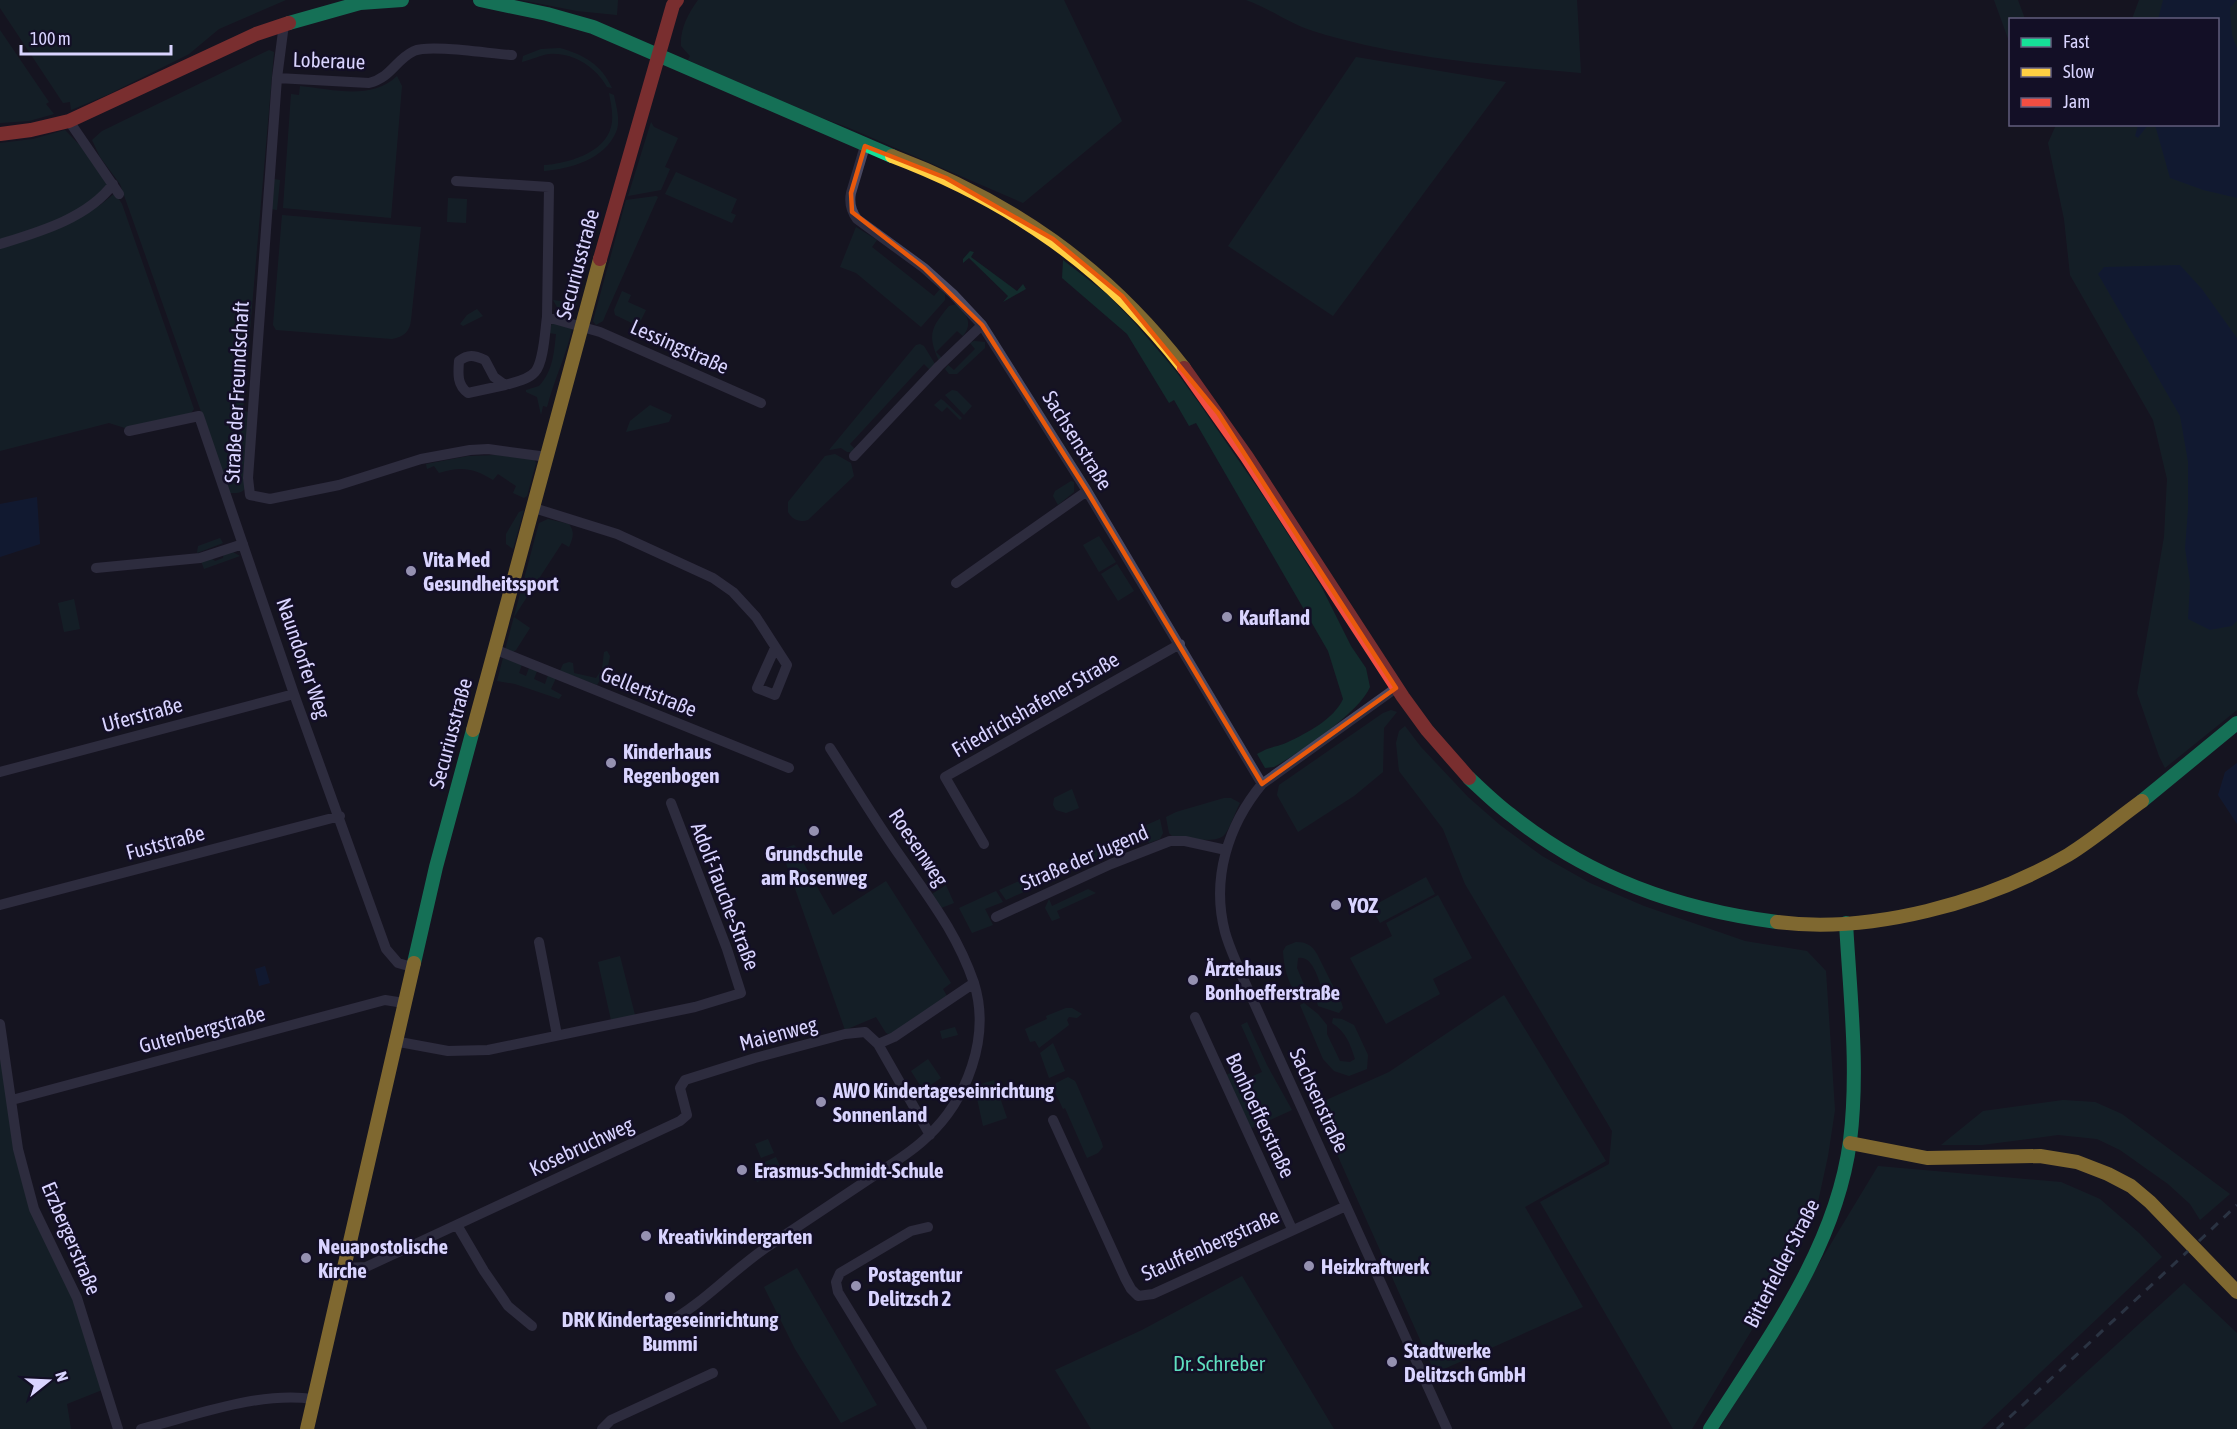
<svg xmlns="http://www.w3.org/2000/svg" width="2237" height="1429" viewBox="0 0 2237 1429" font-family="'Asap Condensed',sans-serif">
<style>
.green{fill:#132c2d}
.water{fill:#0d2144}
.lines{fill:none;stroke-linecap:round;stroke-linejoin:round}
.street{stroke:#4a4962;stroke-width:10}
.fast{stroke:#16e098;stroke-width:14}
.slow{stroke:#ffcf43;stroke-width:14}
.jam{stroke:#f24e42;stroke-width:14}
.rail{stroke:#43596b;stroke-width:3;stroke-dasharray:9 8;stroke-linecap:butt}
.marked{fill:none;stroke:#e8590c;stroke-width:4.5;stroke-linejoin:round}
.poi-dot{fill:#9591b1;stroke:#130f26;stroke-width:2}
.labels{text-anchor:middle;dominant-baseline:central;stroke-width:5;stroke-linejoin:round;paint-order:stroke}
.street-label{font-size:21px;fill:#d9d4ff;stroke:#130f26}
.poi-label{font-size:21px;font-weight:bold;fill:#d9d4ff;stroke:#130f26;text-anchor:start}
.park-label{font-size:21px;fill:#5fe0c0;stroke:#130f26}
</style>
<rect width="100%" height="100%" fill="#161421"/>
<path class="green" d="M0,0H286L219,29L189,54L107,95L71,110L70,102L63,103L0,8Z
M521,0H618L617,15L577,11Z
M698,0H1064L1122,121L1023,203L847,127L789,106L688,60L690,56L681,46C680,29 688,14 698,0Z
M1246,0H1577L1581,73C1491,65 1400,58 1313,31C1290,24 1269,8 1246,0Z
M1994,0H2018L2025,19L2010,20V44Z
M2139,0H2237V710L2165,768L2159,756L2137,693L2164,537L2167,479L2153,420L2070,275L2064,219L2048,143L2056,125L2218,124V20L2132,19Z
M0,30L49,102L46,104L54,114L29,121L0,123Z
M560,48C584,55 601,64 612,88L607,87C596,67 573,52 549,54C540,55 531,60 522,62L523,56L541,49Z
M269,50L274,52L243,411L250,412L246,487C242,494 237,493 230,493L120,184L100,157L92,140L102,131Z
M1356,57L1506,82L1333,316L1228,246Z
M397,76L402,86L391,218L283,208L291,94L299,95L300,86C332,89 371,101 397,76Z
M609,93L614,95C616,106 621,121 616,132C605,159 570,169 544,171V165C566,164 605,153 611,127C614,116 611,104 609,93Z
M651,122L654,127L678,138L665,167L670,169L661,190L628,196Z
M65,130L96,162L113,184L99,206L115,193L122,204L194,409L191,413L125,428L109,423L0,451V143L33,139Z
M676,172L737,199L731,213L736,215L732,223L665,194Z
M274,179L280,180L277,210L271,209Z
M656,196L658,197L605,316L603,321L596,325L593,321L626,200Z
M448,198L467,199L466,223L447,222Z
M282,215L421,227L411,320C410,331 404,337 392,339L276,330L273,325Z
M856,227L877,240L872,247L934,296L940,289L945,294V300L921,327L856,273L840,267Z
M970,251L974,252L971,257L1017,291L1023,284L1026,289L1003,302L1008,296L969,258L963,263V259Z
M1063,260L1107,294L1134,322L1175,370L1199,403L1266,500L1321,586L1351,646L1366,668L1370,687C1360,712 1298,754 1274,767L1265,768L1257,754C1270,746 1275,748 1288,742C1307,733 1334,719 1343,699L1328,651L1196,423L1189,426L1174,400L1169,403L1127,334L1062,278Z
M622,291L631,295L628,302L646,310L638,326L615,315L614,310Z
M553,300L577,303L575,308L570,310L557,307Z
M957,304C967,315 973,323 963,336L957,331L936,352L942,358L939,361C927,334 931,328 949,306Z
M477,309L483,316L463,326L460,324L467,315Z
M555,323L572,329C566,356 554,380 547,407L543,406L541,415L537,397L526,392V390L539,386C553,371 554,353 556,334L548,333L551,325Z
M974,341L985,342V348L957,374H949L945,369L948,365L954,370L975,349L970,343Z
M920,344L924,346L935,364L930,370L924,364L850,444L855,449L853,452H847L841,448L829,450L916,345Z
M952,390L957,391L972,406L964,415L945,395Z
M941,399L944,401L962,418L960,420L947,407L942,412L934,405Z
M650,405L672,415L669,422L626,432L630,421Z
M835,454L851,463L854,476L808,520C799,523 792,519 788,512V502L825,456Z
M497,455L534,459L536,463L527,496L524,498L513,493L516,486L498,474L493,480C474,468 461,466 439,473L434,466L427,469L426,464L468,456Z
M1071,481L1074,482V492L1058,505L1053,496L1055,491Z
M524,510L513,549L506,544V534L519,512Z
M548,519L569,524C575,532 573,538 569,547L562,543L514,617L530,628L516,650L511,653L505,650L539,523Z
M1099,536L1116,562L1099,572L1083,545Z
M220,538L223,543L197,553L198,546Z
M233,552L240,556L204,569L201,561L211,558L215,561L223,558L224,553Z
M1117,564L1134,591L1118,601L1101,574Z
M74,599L80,629L64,632L58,603Z
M607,651L610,656L608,666L597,685L560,671L563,664L569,662L573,663L574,673L596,678L602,669L604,652Z
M503,658L522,664L519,673L526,676L529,668L537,671L534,679L545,684L548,675L556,678L551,689L562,695L559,699L515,684L497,681Z
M1391,710L1397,712L1384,728L1383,772L1354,796L1298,832L1277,795L1279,785L1383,713Z
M1405,726L1421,747L1468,797L1500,825L1542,856L1590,883L1644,906L1745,941L1807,951L1826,971L1835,1110L1828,1156L1816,1211L1797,1255L1692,1429H1673L1540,1202L1609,1164L1612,1131L1465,884L1443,829L1399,771L1396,743L1399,731Z
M1072,789L1079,808L1066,813L1056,810L1053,805L1054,798Z
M1224,798H1231L1240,803C1235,812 1231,826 1225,834C1218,845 1185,837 1173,837L1169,833L1166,817L1176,812Z
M1160,819L1163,833L1160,839L1149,843L1146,837L1141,839L1137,829Z
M1134,830L1137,841L1006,900L999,890Z
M794,845L800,851L803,862L833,915L886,881L951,983L943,989L948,998L893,1036L886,1033L876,1017L845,1030L781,849Z
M1426,877L1435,894L1380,923L1371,907Z
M946,885L954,903L941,908L932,894Z
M1088,889L1096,893L1057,911L1060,918L1052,921L1045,908L1049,899L1052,906Z
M996,891L1003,902L985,909L993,925L972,933L959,908Z
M1438,895L1472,958L1433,979L1440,994L1386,1024L1350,958L1392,936L1386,923Z
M1296,942C1306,942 1312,945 1317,954L1342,1004L1343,1008L1339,1013L1318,1006L1316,998L1323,991C1318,979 1313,955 1298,958L1297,968L1310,999L1306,1000C1289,993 1284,968 1283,951L1286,946Z
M620,956L635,1015L611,1020L598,962Z
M1504,995L1606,1161L1525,1207L1583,1307L1435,1373L1315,1105L1389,1072Z
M1304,1003L1318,1014L1327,1025V1034L1340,1061L1350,1062L1355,1059C1350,1043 1346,1032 1332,1023L1333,1018L1342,1019L1354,1025L1368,1055L1367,1069L1349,1076L1334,1071L1323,1059L1300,1005Z
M1066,1008H1072L1082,1014L1077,1018L1069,1017L1067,1020L1069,1025L1039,1048L1035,1041L1030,1042L1025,1029L1047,1019L1046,1016Z
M1247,1022L1267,1065L1292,1110L1250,1129L1226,1075L1235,1071L1240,1082L1262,1072L1242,1027L1241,1025Z
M0,1024L34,1209L77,1298L107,1388L67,1404L71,1429H0Z
M955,1027L958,1035L942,1039L940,1031Z
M1053,1043L1065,1071L1049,1078L1040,1053Z
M928,1059L941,1078L923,1090L911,1071Z
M1068,1077L1075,1081L1077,1085L1102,1143L1103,1147L1098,1153L1087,1158L1065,1108L1063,1109L1054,1090L1056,1083Z
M994,1080L1007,1118L983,1126L975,1089L978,1085Z
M2063,1100L2095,1102L2122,1114L2230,1194L2200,1220L2190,1204L2168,1184L2120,1150L2097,1139L2058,1135L1982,1145H1941L1983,1111Z
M768,1139L774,1153L761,1158L755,1144Z
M776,1157L782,1171L757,1182L751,1168Z
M1878,1166L2061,1182L2100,1199L2139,1233L2162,1257L1981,1429H1719Z
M797,1268L877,1405L841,1423L795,1349L764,1287Z
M1242,1276L1334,1429H1091L1055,1370L1142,1330Z
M2184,1283L2237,1333V1429H2024Z"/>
<path class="water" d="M2163,0H2237L2230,8L2232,35L2237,48V198L2203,190L2170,178L2155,125H2148L2138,138L2135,136L2138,125L2218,124V20L2158,19Z
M2180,265L2202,289L2237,338V621L2232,626L2210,630L2188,619L2190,583L2185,548L2188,509V462L2180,416L2098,274L2104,267Z
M37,497L40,544L0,557V504Z
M2237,763V824L2218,795L2225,772Z
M265,966L270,983L259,986L255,969Z"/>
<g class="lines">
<path class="street" d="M284,24L277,78L248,478L250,495L270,499L339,485L421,459L470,450L488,449L547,457
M277,78L369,83C392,77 395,60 414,51C430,44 491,54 512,55
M69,121L119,194
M865,146L851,193C849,203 851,211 857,219L924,268L953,294L982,325L1087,491L1262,784
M456,181L549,187L547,317L600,332L761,403
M0,244C39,232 88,218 113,184
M505,385L468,393C457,385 458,374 459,361C468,354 474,355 485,360L494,377L505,385C515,382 528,380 535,372C544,362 545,330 547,317
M129,431L199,416L294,694L386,949L398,963L412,967
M854,456L939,366L982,325
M534,508L617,534L713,578L733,592L756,617L787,665L775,695L757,688L775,648
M96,568L200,558L243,544
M956,583L1087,491
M494,649L789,768
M1396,688L1262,784C1228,825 1211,879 1225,932C1229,947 1236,961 1242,976L1447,1429
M830,748C854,785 877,824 903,860C932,902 957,934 974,983L894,1037L878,1044
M0,772L294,694
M984,844L945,777L1180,644
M0,905L340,816
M996,917L1111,864L1170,841H1185L1226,850
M539,942L557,1035
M1195,1017L1292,1229
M0,1024L18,1149L34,1209L77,1298L118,1429
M394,1041L448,1051L488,1050L695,1007L741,993L727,949L671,803
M12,1100L385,1000L404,1003
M1053,1120L1125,1278L1131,1289L1138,1296L1153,1294L1346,1206
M457,1225L484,1271L508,1306L532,1326
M344,1268L366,1267L680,1121L687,1115L680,1088L685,1080L755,1058L845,1034L865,1032L878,1044L930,1135
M664,1325C705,1303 735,1267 773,1243C806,1221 839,1199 872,1177C891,1164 911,1153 927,1137C967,1100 991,1037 974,983
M141,1429C194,1416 258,1391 313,1399
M602,1429L611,1420L713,1373
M922,1429L838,1292L836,1282L840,1273L911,1231L928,1227"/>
<path class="fast" d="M480,0L547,14L593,27L892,156
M289,23L360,3L402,0
M1469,778C1483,791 1496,804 1511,815C1590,878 1677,909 1777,922
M2142,801L2237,723
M414,963L436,867L473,730
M1710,1429C1767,1340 1836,1248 1850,1141C1859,1069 1850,995 1846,923"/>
<path class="slow" d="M892,156C1011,201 1106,267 1184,368
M473,730L600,259
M1777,922C1871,934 1986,903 2068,855C2094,839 2117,819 2142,801
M1850,1143L1927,1158L2040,1156L2077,1162L2108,1174L2131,1186L2150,1202L2237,1292
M307,1429L414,963"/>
<path class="jam" d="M0,134L31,130L69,121L256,34L289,23
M600,259L673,5L677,0
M1184,368L1247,457L1403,697L1427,730L1469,778"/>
<path class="rail" d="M2199,1241L2237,1205
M1997,1429L2188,1251"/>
</g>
<path d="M0 0H2237V1429H0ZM865,146L946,178L1053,239L1122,296L1218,413L1396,688L1262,784L1087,491L982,325L924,268L852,212L851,193Z" fill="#161421" fill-opacity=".55" fill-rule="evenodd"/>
<path class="marked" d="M865,146L946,178L1053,239L1122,296L1218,413L1396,688L1262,784L1087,491L982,325L924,268L852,212L851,193Z"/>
<g class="poi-dot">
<circle cx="411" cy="571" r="6"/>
<circle cx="1227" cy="617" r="6"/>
<circle cx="611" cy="763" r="6"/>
<circle cx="814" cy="831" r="6"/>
<circle cx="1336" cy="905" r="6"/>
<circle cx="1193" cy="980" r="6"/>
<circle cx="821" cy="1102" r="6"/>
<circle cx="742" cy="1170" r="6"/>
<circle cx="646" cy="1236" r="6"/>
<circle cx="306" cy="1258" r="6"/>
<circle cx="1309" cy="1266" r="6"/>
<circle cx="856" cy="1286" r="6"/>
<circle cx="670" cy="1297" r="6"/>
<circle cx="1392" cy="1362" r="6"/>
</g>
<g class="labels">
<g class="street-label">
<text transform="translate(329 60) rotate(2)">Loberaue</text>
<text transform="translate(577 264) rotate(-75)">Securiusstraße</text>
<text transform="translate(680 346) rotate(24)">Lessingstraße</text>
<text transform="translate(236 392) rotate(-87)">Straße der Freundschaft</text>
<text transform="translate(1078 440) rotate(58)">Sachsenstraße</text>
<text transform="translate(304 658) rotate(71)">Naundorfer Weg</text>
<text transform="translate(649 691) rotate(22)">Gellertstraße</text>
<text transform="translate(1035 704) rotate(-30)">Friedrichshafener Straße</text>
<text transform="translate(142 714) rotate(-15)">Uferstraße</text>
<text transform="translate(450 733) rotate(-75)">Securiusstraße</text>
<text transform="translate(165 842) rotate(-15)">Fuststraße</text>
<text transform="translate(919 847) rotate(56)">Roesenweg</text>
<text transform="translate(1084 857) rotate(-23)">Straße der Jugend</text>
<text transform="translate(726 896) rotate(69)">Adolf-Tauche-Straße</text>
<text transform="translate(202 1029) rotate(-15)">Gutenbergstraße</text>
<text transform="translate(778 1033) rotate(-15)">Maienweg</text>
<text transform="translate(1320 1100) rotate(65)">Sachsenstraße</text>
<text transform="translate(1261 1115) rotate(65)">Bonhoefferstraße</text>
<text transform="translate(581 1146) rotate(-25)">Kosebruchweg</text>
<text transform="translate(72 1238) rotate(67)">Erzbergerstraße</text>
<text transform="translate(1210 1244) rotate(-24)">Stauffenbergstraße</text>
<text transform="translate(1781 1263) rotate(-63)">Bitterfelder Straße</text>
</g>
<g class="poi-label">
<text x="423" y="559">Vita Med<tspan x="423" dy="24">Gesundheitssport</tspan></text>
<text x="1239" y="617">Kaufland</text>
<text x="623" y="751">Kinderhaus<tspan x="623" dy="24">Regenbogen</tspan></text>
<text x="814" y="853" text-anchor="middle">Grundschule<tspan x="814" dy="24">am Rosenweg</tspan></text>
<text x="1348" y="905">YOZ</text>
<text x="1205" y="968">Ärztehaus<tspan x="1205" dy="24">Bonhoefferstraße</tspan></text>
<text x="833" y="1090">AWO Kindertageseinrichtung<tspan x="833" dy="24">Sonnenland</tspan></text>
<text x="754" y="1170">Erasmus-Schmidt-Schule</text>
<text x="658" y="1236">Kreativkindergarten</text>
<text x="318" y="1246">Neuapostolische<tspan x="318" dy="24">Kirche</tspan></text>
<text x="1321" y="1266">Heizkraftwerk</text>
<text x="868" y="1274">Postagentur<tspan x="868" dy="24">Delitzsch 2</tspan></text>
<text x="670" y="1319" text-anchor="middle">DRK Kindertageseinrichtung<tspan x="670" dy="24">Bummi</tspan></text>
<text x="1404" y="1350">Stadtwerke<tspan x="1404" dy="24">Delitzsch GmbH</tspan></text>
</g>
<g class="park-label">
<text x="1219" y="1363">Dr. Schreber</text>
</g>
</g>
<rect x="2009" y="18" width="210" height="108" fill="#130f26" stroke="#625e7d" stroke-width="1.5"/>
<rect x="2021" y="38" width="30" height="9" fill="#16e098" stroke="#625e7d" stroke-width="1.5"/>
<text x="2063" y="48" font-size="18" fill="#d9d4ff">Fast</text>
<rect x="2021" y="68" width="30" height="9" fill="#ffcf43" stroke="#625e7d" stroke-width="1.5"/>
<text x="2063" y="78" font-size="18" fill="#d9d4ff">Slow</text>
<rect x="2021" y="98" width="30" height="9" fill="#f24e42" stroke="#625e7d" stroke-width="1.5"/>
<text x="2063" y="108" font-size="18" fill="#d9d4ff">Jam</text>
<g transform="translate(48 1381) rotate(72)" stroke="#130f26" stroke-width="4.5" paint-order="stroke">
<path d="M0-4.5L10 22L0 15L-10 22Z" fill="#d9d4ff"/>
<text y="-9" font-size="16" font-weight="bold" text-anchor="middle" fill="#d9d4ff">N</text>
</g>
<path d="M21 45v9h150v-9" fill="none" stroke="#d9d4ff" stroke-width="3"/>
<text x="30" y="45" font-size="18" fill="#d9d4ff" stroke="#130f26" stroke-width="4.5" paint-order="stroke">100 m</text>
</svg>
